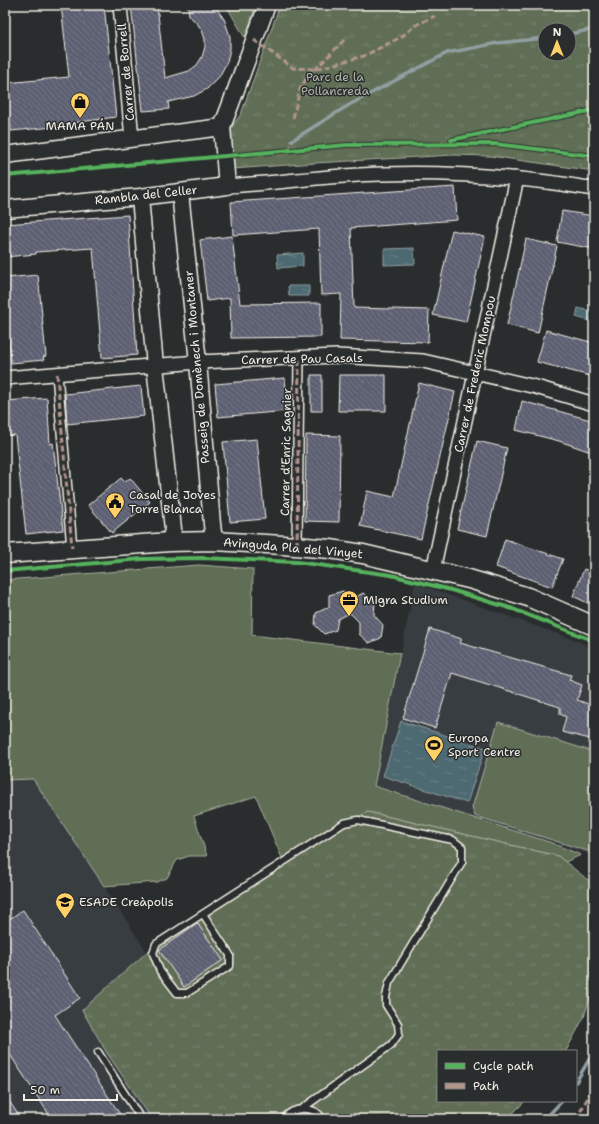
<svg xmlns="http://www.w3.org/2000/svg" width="599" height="1124" viewBox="0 0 599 1124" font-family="'Shantell Sans',sans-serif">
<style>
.built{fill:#393c42}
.grass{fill:#616e56;stroke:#aab09f}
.park{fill:url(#park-tufts);stroke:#aab09f;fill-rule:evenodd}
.water{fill:url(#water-ripples);stroke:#909fa1}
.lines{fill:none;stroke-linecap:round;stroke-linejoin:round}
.stream{stroke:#909fa1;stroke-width:3.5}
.building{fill:url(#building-back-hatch);stroke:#f4f1e8}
.service-casing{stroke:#f4f1e8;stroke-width:9}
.pedestrian-casing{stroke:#f4f1e8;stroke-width:12}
.minor-casing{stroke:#f4f1e8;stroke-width:16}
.tertiary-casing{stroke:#f4f1e8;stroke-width:19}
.secondary-casing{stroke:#f4f1e8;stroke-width:21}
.service{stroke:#2a2d2e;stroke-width:6}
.pedestrian{stroke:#2a2d2e;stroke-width:9}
.minor{stroke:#2a2d2e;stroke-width:13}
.tertiary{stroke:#2a2d2e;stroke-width:16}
.secondary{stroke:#2a2d2e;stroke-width:18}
.quiet{stroke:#b2968c;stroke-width:3;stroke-dasharray:6 3;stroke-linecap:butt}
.cycleway-casing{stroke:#2a2d2e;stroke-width:6}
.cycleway{stroke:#56b35d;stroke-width:4}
.labels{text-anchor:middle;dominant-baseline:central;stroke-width:3;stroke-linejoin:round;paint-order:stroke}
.street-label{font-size:12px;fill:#f4f1e8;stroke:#2a2d2e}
.park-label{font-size:12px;fill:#b2b6a6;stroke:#2a2d2e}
.poi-label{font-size:12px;fill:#f4f1e8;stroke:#2a2d2e;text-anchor:start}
</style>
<defs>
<pattern id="park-tufts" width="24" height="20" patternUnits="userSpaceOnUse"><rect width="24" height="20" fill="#616e56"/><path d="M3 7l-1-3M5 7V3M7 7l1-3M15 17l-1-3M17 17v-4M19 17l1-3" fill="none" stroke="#78836e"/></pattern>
<pattern id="water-ripples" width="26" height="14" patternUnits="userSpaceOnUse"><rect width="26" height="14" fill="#4d6971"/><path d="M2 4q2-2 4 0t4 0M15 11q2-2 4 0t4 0" fill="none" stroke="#677f85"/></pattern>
<pattern id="building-back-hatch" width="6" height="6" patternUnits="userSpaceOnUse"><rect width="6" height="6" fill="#5c6072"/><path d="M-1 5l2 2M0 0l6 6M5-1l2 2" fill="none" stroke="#747786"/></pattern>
</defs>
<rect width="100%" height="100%" fill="#2a2d2e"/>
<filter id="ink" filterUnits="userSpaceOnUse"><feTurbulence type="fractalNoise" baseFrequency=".025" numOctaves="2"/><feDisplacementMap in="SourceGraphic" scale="8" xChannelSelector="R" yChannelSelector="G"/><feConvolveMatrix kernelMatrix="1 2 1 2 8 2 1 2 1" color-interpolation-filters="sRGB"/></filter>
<g filter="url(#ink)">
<path class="built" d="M415,583L578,641L594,649V856L374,785Z
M33,779L147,952L82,1010L107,1053L152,1119H5V780Z"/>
<path class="grass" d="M226,5H256L245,38Z
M199,565L253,569L252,635L400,653L374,786L549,842L581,855L565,862L558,856L368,812L284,863L256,796L194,816L207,856H189L177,860L167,878L157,882L104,886L33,779L5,780V580Z
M498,722L594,752V853L475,816L472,808Z"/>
<path class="park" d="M280,5H594V171L490,156L453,155L315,163L232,169L229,131L241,114ZM545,30H569V54H545Z
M368,812L558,856L593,884L594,982L584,1017L566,1051H438V1101H525L513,1113L505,1119H152L107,1053L82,1010L156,944L344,823Z"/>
<path class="water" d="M414,248L415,264L384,265V249Z
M303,253V266L278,268L277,255Z
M288,286H309V296H289Z
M578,308L594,312V322L576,317Z
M401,721L485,748L467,803L383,776Z"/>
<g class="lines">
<path class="stream" d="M569,34L594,29
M291,141L349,105L447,53L498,43L545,38
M576,1082L594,1051
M545,1119L562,1101"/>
</g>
<path class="building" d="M61,5H104L116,117L65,124V126L11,131L6,83L69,77Z
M131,5H157L165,78L189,71L197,65L202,57L205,47V39L202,30L196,22L189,16L188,5H214L224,19L230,36V49L227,62L219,77L207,89L194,96L168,102L169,109L143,111Z
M455,187L457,220L351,228L354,308L429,310L428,342L340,340L341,294L321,295L319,229L233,235L231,202Z
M562,211L594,216V249L557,242Z
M128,215L137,355L102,358L93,248L36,252V254L5,257V224Z
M452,230L485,237L466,322L433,315Z
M232,236L240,304L321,303V337L231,338L230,298L207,301L200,240Z
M526,239L557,246L538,333L507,325Z
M38,275L46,356L43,357L44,360L11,363L5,294V278Z
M546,330L594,343V377L537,362Z
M311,375H322V411H311Z
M339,375H386V411H338Z
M285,378L288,411L218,417L215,384Z
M419,383L455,392L421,539L360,526L367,491L394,497Z
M141,386L144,416L67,424L65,394Z
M47,398L50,444L53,443L63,530L26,534L15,435L5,436V401Z
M522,401L594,421V453L559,441L516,430Z
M306,435L340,436L339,522L305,521Z
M257,439L265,519L230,522L223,442Z
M477,441L507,448L487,536L457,529Z
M121,478L125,482L130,478L150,502L112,533L88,505Z
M505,539L563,559L552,587L496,567Z
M584,569L594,573V606L573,596Z
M343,591L353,599L363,593L375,602L374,615L383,625L381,638L369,643L359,634V622L350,613L338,619L336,630L324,634L315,625L316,613L329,607V595Z
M430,629L462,639L460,643L571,675L569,680L582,685L577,700L594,706V740L562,732L566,717L560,714V707L452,673L435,728L403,718Z
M23,910L80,998L55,1015L123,1119H52L5,1047V922Z
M197,923L223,960L184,987L159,950Z
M5,1095L21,1119H5Z"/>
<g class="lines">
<defs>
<path id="service" d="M203,914L230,955V966L187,993H177L160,971L153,953L156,944L344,823L358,820L453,840L462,847V862L389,983L386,997V1005L398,1024L399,1034L391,1045L303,1108
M98,1052L141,1119
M283,1119C294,1106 313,1105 323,1119"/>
<path id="pedestrian" d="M57,374L72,548
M297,546L299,358"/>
<path id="minor" d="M120,5L132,139
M227,186C279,183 330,175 382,174C453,172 524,177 594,189
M5,378L198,362L337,356L423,361L536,387L594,404
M433,570L517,178"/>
<path id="tertiary" d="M5,155L222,127
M180,193L198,362L212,524L214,541
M140,197L155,366L173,529L170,542
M5,209L140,197L227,186L222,127L230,106L267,5"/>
<path id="secondary" d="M5,554L170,542L214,541L283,545L330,549L363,554L469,579L528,597L594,626"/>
</defs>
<use href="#service" class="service-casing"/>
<use href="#pedestrian" class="pedestrian-casing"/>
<use href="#minor" class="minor-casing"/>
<use href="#tertiary" class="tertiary-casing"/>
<use href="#secondary" class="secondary-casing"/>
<use href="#service" class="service"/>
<use href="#pedestrian" class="pedestrian"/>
<use href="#minor" class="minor"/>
<use href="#tertiary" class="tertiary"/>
<use href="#secondary" class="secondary"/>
<path class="quiet" d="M254,40L293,68L316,69L364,56L401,37L416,25L435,16
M293,118L300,89L306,79L347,37
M57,374L72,548
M297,546L299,358
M576,1119L594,1087"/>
<defs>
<path id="cycleway" d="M451,140L594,110
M5,176L347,145L495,144L594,156
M5,571L142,559L203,558L297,562L391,575L451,590L513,609L594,641"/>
</defs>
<use href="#cycleway" class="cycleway-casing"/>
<use href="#cycleway" class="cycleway"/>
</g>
</g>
<defs>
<symbol id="shop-pin" viewBox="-11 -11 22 30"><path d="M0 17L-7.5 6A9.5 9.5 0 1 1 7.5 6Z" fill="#ffd166" stroke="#2a2d2e"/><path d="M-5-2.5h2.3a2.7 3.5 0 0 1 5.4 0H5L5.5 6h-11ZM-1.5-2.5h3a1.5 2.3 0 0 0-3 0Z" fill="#111"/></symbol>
<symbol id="civic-pin" viewBox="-11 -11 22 30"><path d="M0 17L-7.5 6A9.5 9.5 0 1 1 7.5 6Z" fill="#ffd166" stroke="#2a2d2e"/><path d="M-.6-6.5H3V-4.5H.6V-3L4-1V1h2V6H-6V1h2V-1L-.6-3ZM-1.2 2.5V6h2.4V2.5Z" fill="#111"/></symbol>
<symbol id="office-pin" viewBox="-11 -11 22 30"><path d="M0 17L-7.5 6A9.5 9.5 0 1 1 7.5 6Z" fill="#ffd166" stroke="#2a2d2e"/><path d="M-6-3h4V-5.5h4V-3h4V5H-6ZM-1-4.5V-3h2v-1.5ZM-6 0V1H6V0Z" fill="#111"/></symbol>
<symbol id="stadium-pin" viewBox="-11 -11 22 30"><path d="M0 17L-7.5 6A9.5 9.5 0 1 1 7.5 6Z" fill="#ffd166" stroke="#2a2d2e"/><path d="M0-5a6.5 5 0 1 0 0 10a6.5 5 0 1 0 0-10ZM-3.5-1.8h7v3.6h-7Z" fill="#111"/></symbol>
<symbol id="university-pin" viewBox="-11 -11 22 30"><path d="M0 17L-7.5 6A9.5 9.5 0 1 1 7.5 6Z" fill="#ffd166" stroke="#2a2d2e"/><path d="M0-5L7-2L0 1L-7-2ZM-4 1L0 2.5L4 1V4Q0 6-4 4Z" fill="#111"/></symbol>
</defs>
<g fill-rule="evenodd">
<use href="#shop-pin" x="69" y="91" width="22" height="30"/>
<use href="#civic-pin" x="104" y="491" width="22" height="30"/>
<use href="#office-pin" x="338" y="589" width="22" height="30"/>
<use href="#stadium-pin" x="423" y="734" width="22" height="30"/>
<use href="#university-pin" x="54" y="891" width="22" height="30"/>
</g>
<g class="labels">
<g class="street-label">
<text transform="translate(126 72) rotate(-95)">Carrer de Borrell</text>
<text transform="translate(146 195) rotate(-6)">Rambla del Celler</text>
<text transform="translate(302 359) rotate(-1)">Carrer de Pau Casals</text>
<text transform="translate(197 367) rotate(-95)">Passeig de Domènech i Montaner</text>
<text transform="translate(475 374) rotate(-78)">Carrer de Frederic Mompou</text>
<text transform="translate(286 452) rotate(-89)">Carrer d'Enric Sagnier</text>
<text transform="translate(293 548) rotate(5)">Avinguda Pla del Vinyet</text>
</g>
<g class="park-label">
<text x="335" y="77">Parc de la<tspan x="335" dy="14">Pollancreda</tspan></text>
</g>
<g class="poi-label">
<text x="80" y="126" text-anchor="middle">MAMA PÁN</text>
<text x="129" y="495">Casal de Joves<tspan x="129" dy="14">Torre Blanca</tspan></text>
<text x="363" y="600">Migra Studium</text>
<text x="448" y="738">Europa<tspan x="448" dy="14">Sport Centre</tspan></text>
<text x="79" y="902">ESADE Creàpolis</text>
</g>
</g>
<rect width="599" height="1124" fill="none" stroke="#2a2d2e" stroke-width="20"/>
<rect x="10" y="10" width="579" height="1104" fill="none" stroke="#f4f1e8" stroke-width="1.5" filter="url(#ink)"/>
<rect x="437" y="1050" width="140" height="52" fill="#2a2d2e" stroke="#7b7b78"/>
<rect x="445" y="1063" width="20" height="6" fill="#56b35d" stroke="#7b7b78"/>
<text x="473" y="1070" font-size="12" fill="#f4f1e8">Cycle path</text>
<rect x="445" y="1083" width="20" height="6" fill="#b2968c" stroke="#7b7b78"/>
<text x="473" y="1090" font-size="12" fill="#f4f1e8">Path</text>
<g transform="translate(557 42)"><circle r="19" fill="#2a2d2e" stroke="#7b7b78"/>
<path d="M0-3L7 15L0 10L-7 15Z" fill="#ffd166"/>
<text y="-6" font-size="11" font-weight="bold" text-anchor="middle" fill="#f4f1e8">N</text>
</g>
<path d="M24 1094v6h93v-6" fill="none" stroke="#f4f1e8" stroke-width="2"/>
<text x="30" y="1094" font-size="12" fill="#f4f1e8" stroke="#2a2d2e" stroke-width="3" paint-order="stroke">50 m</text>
</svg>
